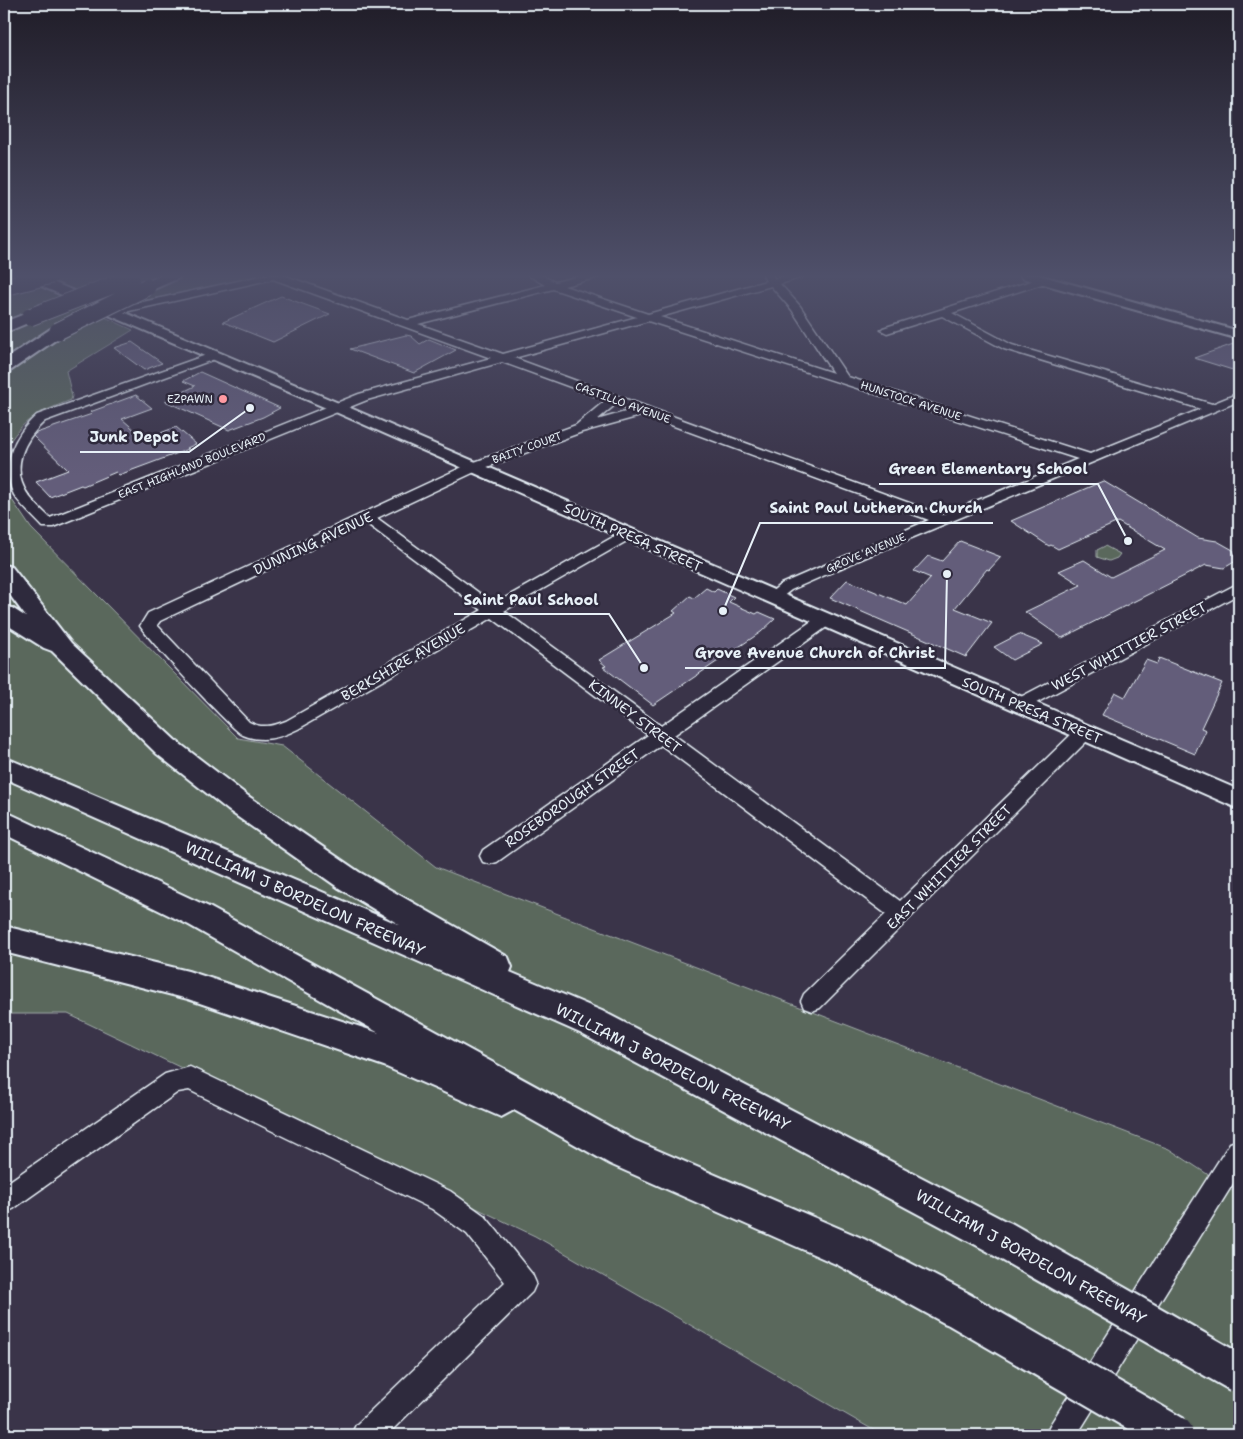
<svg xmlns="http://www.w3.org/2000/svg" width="1243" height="1439" viewBox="0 0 1243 1439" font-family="'Shantell Sans',sans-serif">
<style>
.green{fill:#5a675c;stroke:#a1acaa}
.building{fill:#645d7a;stroke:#e8f1f8}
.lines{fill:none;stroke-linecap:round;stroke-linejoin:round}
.minor-casing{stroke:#e8f1f8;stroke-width:3}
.major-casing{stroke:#e8f1f8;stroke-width:4}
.highway-casing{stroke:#e8f1f8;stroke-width:4}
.minor{fill:#2f2a3d;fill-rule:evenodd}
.major{fill:#2f2a3d;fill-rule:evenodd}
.highway{fill:#2f2a3d;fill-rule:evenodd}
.highway-bridge-far1-casing{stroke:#e8f1f8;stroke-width:19;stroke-linecap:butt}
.highway-bridge-casing{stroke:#e8f1f8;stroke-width:41;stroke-linecap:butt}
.highway-bridge-far1{stroke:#2f2a3d;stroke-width:17}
.highway-bridge{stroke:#2f2a3d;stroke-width:37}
.poi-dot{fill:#ff9aa2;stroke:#2f2a3d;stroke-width:2}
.labels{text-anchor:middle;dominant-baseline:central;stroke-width:5;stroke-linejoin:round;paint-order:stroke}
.far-poi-label{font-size:11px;fill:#e8f1f8;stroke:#2f2a3d;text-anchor:end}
.far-street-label{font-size:11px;fill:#e8f1f8;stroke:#2f2a3d}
.street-label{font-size:14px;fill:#e8f1f8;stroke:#2f2a3d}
.near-street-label{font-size:16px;fill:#e8f1f8;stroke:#2f2a3d}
.leader{fill:none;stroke:#e8f1f8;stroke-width:2}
.callout-dot{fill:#e8f1f8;stroke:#2f2a3d;stroke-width:2}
.callout-label{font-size:15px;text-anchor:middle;font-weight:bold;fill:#e8f1f8;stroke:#2f2a3d;stroke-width:5;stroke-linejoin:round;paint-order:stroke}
</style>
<rect width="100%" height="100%" fill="#3a3449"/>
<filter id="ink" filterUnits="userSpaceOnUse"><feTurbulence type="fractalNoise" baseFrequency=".02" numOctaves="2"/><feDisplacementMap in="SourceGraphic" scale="10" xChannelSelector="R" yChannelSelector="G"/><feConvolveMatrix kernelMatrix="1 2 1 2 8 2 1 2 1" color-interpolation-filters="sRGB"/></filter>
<g filter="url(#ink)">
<path class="green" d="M4,275H262L111,308L96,313L133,330L66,371L72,396L71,400C36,414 24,417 4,451Z
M4,488L31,528L238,738L282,746L436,867L1169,1149L1239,1195V1435H882L535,1236L68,1014H4Z
M1105,546L1120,554L1117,558L1109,561L1097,557V550Z"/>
<path class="building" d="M281,296L330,314L273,342L223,322Z
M406,335L411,336L420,344L429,339L456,350L414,373L350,349Z
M132,342L162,363L144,370L114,348Z
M1239,342V372L1194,358Z
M200,372L280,408L263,417L229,430L165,401L195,386L183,381Z
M136,395L152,408L122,419L145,439L176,427L196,444L187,448L189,449L119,475L116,472L83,486L81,485L50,497L36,482L68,470L33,436L36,433L92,414L90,412Z
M1103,481L1198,538L1217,541L1233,550L1236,561L1224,568L1206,565L1062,638L1025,612L1081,585L1059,571L1084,560L1111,577L1165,550L1118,522L1058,549L1051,545L1049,546L1011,521Z
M960,541L1001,557L989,570L987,569L955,608L992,623L966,657L830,598L847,580L907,605L931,578L914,571L928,556L942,561Z
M706,588L714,592L717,589L734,597L729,602L756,614L759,612L775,619L761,632L653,705L603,667L606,666L599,660L676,613L673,611L690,596L694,598Z
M1019,634L1043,644L1012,660L994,647Z
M1159,658L1222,683L1201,728L1206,730L1195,754L1102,715L1115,692L1125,697L1146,660L1157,664Z"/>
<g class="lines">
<defs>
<path id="minor" d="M265,275H283L408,320L545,285L528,275H541L555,282L584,275H600L599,277L564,286L648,314L766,281L763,275H772L775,279L788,275H804L803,277L780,284L800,306L848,377L1090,454L1201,409L1004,349L942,316L887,333L881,330L883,328L1044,277L1048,278L1049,280L1048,282L952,313L1012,345L1212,404L1239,393V401L866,557L791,590L777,601H767L764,598L781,584L929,520L644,415L582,432L479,470L377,518L494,604L622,532H632L634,535L632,538L504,611L661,726L819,616L825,615L831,616L833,620L831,624L674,735L900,901L1079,727L1085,726L1091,727L1094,732L1091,737L820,1008L812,1011L804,1008L801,1001L804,994L886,914L661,745L497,862L490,864L483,862L480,856L483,850L648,735L492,618L298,729C280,738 262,743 243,735C232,730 149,640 140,626L148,613L469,464L576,425L606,400L502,362L367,400L53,527H43C33,516 22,507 14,495C0,465 14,435 37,415L212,353L216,352L222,355L220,357L45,421C24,439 9,469 29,496C35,504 43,511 50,518L359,394L491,358L273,279L111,315L106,312L111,309ZM771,286L792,310L833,373L660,317ZM553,289L637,317L503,354L418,324ZM648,321L1078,459L942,515L514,358ZM616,404L632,410L597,420ZM366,523L482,610L286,721C273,726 262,729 249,722L157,625L160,621Z
M1239,583V594L1025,709L1019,711L1013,709L1010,705L1013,701Z
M190,1067L450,1191L485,1216L532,1274L536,1283L532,1292L387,1435H351L356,1425L505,1282L467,1234L432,1209L189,1090L178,1092L13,1209L4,1213V1185L165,1074Z
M1239,1140V1174L1077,1435H1045L1050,1425L1230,1143Z"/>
<path id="major" d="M20,275H36L341,404L1239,790V809L331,410L22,278Z
M1020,275H1039L1239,331V339L1022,278Z"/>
<path id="highway" d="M162,275H181L179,278L152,290H142L140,287L142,284Z
M30,312L35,314L38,317L35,320L4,333V322Z
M58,326L64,328L66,331L64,334L10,371L4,372V360L52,328Z
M4,565L12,567L71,643L175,740L248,796L359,872L508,957L512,967L510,972L602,1011L1015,1226L1021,1239L1015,1252L1002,1258L989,1252L580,1033L4,778V757L400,925L339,888L228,810L157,754L52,651L44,648L4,623V606L12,608L26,617L4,587Z
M4,811L209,907L634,1140L864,1239L972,1295L977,1309L972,1323L958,1328L944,1323L838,1265L610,1164L514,1110L501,1117L384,1066L188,999L4,952V926L188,971L379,1033L189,925L4,834Z"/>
</defs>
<use href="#minor" class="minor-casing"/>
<use href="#major" class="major-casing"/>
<use href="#highway" class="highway-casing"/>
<use href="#minor" class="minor"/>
<use href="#major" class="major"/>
<use href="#highway" class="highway"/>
<defs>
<path id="highway-bridge-far1" d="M4,287L51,275
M30,317L131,278
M58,331L147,287"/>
<path id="highway-bridge" d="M1002,1239L1239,1374
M958,1309L1175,1435"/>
</defs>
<use href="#highway-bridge-far1" class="highway-bridge-far1-casing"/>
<use href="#highway-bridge" class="highway-bridge-casing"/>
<use href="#highway-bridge-far1" class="highway-bridge-far1"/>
<use href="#highway-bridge" class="highway-bridge"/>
</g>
</g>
<linearGradient id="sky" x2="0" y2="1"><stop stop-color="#201d28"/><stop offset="0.58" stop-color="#4f506a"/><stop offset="1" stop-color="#4f506a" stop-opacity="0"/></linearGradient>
<rect width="1243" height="476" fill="url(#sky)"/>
<circle class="poi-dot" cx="223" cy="399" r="5"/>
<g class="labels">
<g class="far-poi-label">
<text x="213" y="399">EZPAWN</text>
</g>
<g class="far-street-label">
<text transform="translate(911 401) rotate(18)">HUNSTOCK AVENUE</text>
<text transform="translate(623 403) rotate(20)">CASTILLO AVENUE</text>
<text transform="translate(527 448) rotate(-20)">BAITY COURT</text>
<text transform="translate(192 466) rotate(-22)">EAST HIGHLAND BOULEVARD</text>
<text transform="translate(866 553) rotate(-23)">GROVE AVENUE</text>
</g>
<g class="street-label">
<text transform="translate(633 537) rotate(24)">SOUTH PRESA STREET</text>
<text transform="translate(313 543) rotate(-25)">DUNNING AVENUE</text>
<text transform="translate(1129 646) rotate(-28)">WEST WHITTIER STREET</text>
<text transform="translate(403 662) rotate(-30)">BERKSHIRE AVENUE</text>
<text transform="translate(1032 710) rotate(23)">SOUTH PRESA STREET</text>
<text transform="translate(635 716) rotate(37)">KINNEY STREET</text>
<text transform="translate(572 798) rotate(-35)">ROSEBOROUGH STREET</text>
<text transform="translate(949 867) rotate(-45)">EAST WHITTIER STREET</text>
</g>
<g class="near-street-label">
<text transform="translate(305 899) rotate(24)">WILLIAM J BORDELON FREEWAY</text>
<text transform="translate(673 1067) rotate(27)">WILLIAM J BORDELON FREEWAY</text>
<text transform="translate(1031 1257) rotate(29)">WILLIAM J BORDELON FREEWAY</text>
</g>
</g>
<path class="leader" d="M250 408L189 452H80M1128 541L1098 484H879M723 611L760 523H993M644 668L609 614H454M947 574L945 668H685"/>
<g class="callout-dot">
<circle cx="250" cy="408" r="5"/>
<circle cx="1128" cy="541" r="5"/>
<circle cx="723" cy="611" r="5"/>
<circle cx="644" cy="668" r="5"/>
<circle cx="947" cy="574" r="5"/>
</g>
<g class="callout-label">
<text x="134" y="442">Junk Depot</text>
<text x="988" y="474">Green Elementary School</text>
<text x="876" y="513">Saint Paul Lutheran Church</text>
<text x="531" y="605">Saint Paul School</text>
<text x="815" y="658">Grove Avenue Church of Christ</text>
</g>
<rect width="1243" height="1439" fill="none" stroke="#2f2a3d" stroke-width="20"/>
<rect x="10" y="10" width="1223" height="1419" fill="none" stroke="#e8f1f8" stroke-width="2" filter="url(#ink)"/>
</svg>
